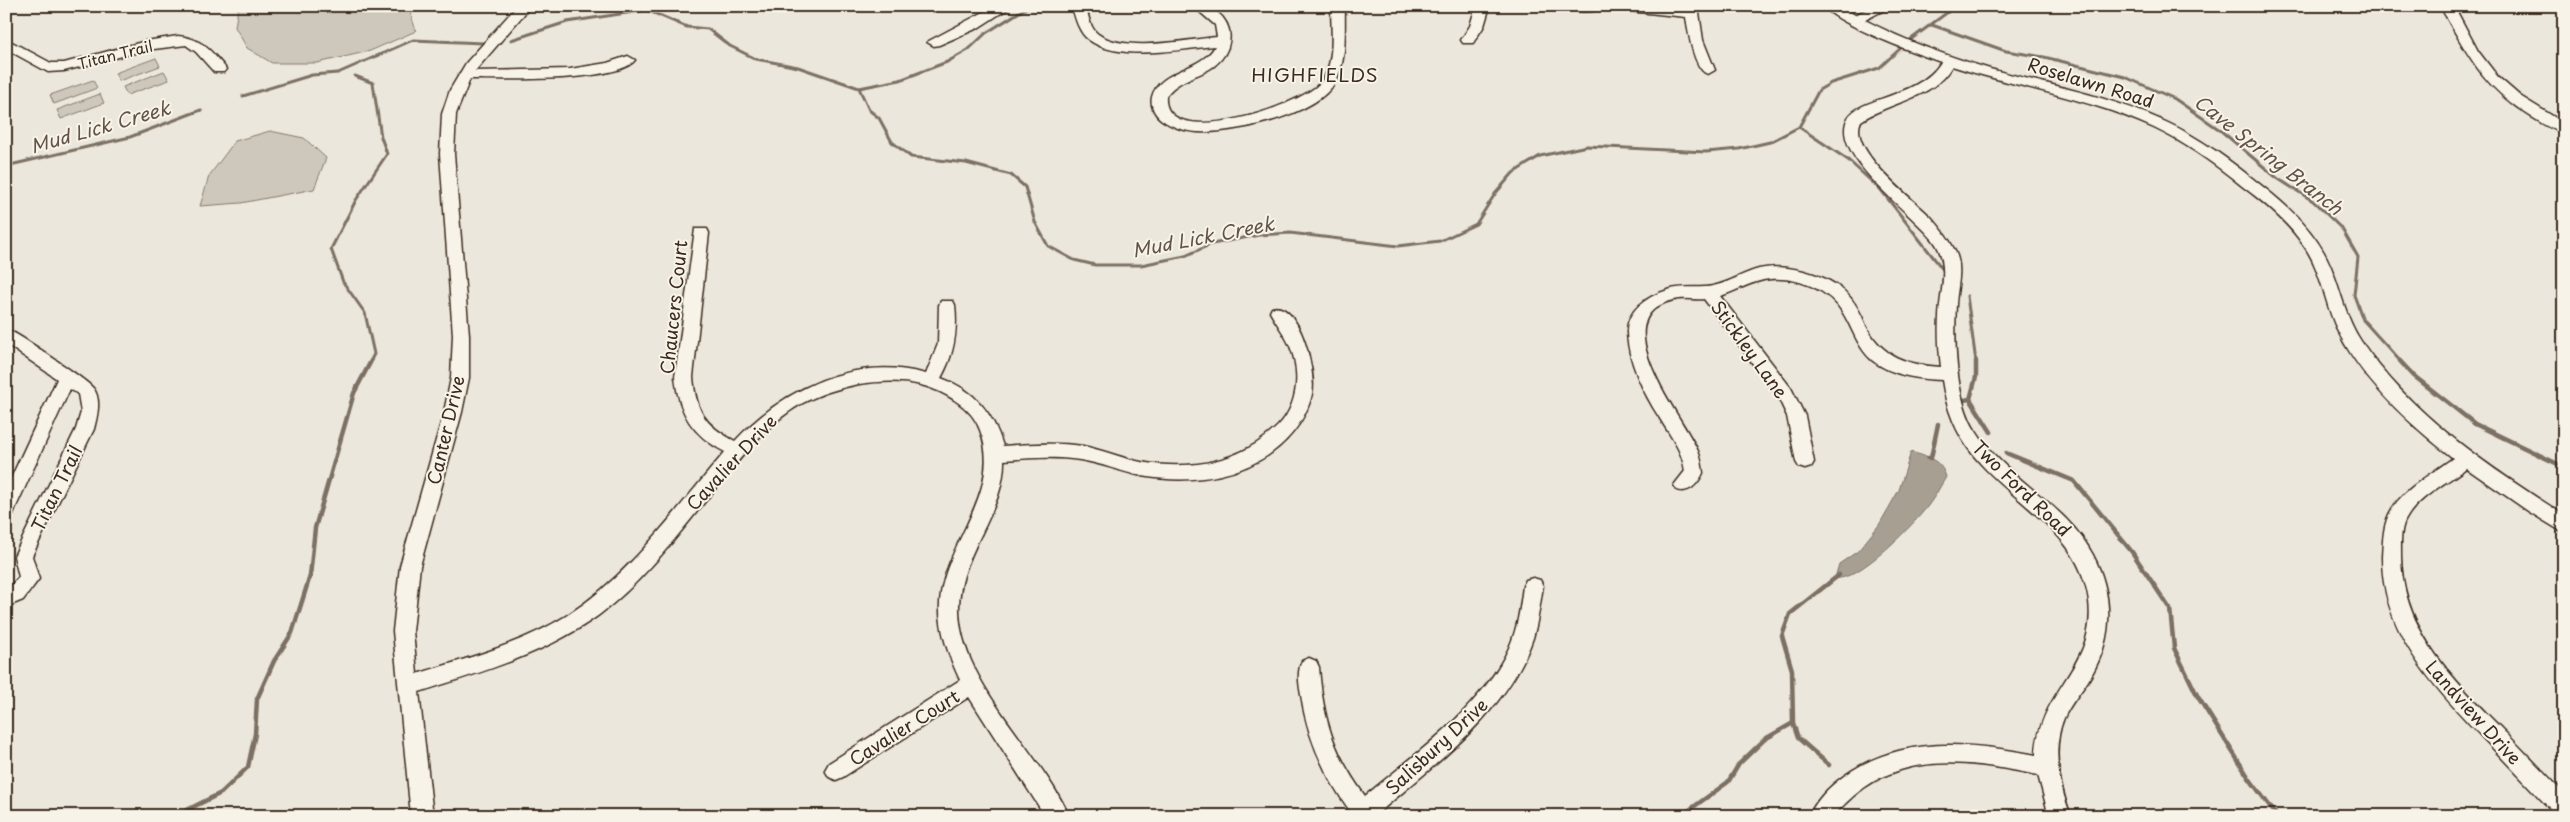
<svg xmlns="http://www.w3.org/2000/svg" width="2570" height="822" viewBox="0 0 2570 822" font-family="'Playpen Sans',sans-serif">
<style>
.green{fill:#cec8bc;stroke:#84796d}
.water{fill:#a89f93;stroke:#7c7064}
.lines{fill:none;stroke-linecap:round;stroke-linejoin:round}
.stream-far1{stroke:#7c7064;stroke-width:3}
.stream{stroke:#7c7064;stroke-width:4.5}
.minor-casing{stroke:#3b2a1e;stroke-width:3}
.minor{fill:#f7f3e8;fill-rule:evenodd}
.labels{text-anchor:middle;dominant-baseline:central;stroke-width:4;stroke-linejoin:round;paint-order:stroke}
.far-street-label{font-size:15px;fill:#3b2a1e;stroke:#f7f3e8}
.street-label{font-size:18px;fill:#3b2a1e;stroke:#f7f3e8}
.neighbourhood-label{font-size:19px;letter-spacing:1px;fill:#3b2a1e;stroke:#f7f3e8}
.water-label{font-size:19px;font-style:italic;fill:#615347;stroke:#f7f3e8}
</style>
<rect width="100%" height="100%" fill="#ece7dc"/>
<filter id="ink" filterUnits="userSpaceOnUse"><feTurbulence type="fractalNoise" baseFrequency=".02" numOctaves="2"/><feDisplacementMap in="SourceGraphic" scale="10" xChannelSelector="R" yChannelSelector="G"/><feConvolveMatrix kernelMatrix="1 2 1 2 8 2 1 2 1" color-interpolation-filters="sRGB"/></filter>
<g filter="url(#ink)">
<path class="green" d="M244,6H408L416,31L370,51L317,63H272L247,48L235,27L238,8Z
M156,58L160,66L119,81L115,73Z
M164,71L169,80L127,95L123,87Z
M93,80L97,88L54,104L50,95Z
M100,94L104,103L61,119L57,110Z
M270,131L304,138L326,158L314,189L241,203L200,206L209,176L235,141Z"/>
<path class="water" d="M1911,452C1927,457 1941,459 1946,477C1941,485 1936,495 1930,503C1917,522 1857,583 1835,578L1839,564L1858,551L1879,525L1899,490Z"/>
<g class="lines">
<path class="stream-far1" d="M1932,25L2006,51L2044,57L2125,77L2175,99L2220,130L2277,178L2313,201L2342,229L2358,257L2354,295L2363,320L2401,362
M511,40L567,22L647,10L687,27L708,29L730,46L756,59L798,67L859,88L869,110L879,118L892,142L911,157L966,163L1011,175L1025,187L1035,222L1048,246L1074,260L1095,265H1141L1185,256L1212,244L1259,235L1290,233L1398,246L1440,241L1476,224L1495,194L1513,173L1540,156L1587,146L1706,152L1739,149L1770,142L1799,127L1819,90L1831,83L1879,68L1902,47
M1910,40L1956,6
M355,76L373,83L381,137L387,154L356,200L331,249L343,282L365,313L374,354L370,362
M859,88L900,80L947,62L968,50L986,33L1029,6
M243,96L312,75L338,73L413,40L483,43
M1799,127L1848,160L1881,190L1944,271
M6,166L130,137L201,110
M1967,296L1976,362"/>
<path class="stream" d="M2400,361L2414,376L2475,424L2564,467
M1970,399L1991,432
M1964,400L1970,399L1976,377V361
M2006,453L2074,481L2132,552L2170,609L2174,648L2198,697L2249,778L2277,816
M1928,458H1931L1938,424
M1829,765L1798,738L1793,723L1792,670L1782,636L1790,614L1839,575
M182,816L187,810L221,793L248,767L255,734L257,699L274,661L292,633L310,576L315,528L354,393L371,361
M1681,816L1728,782L1739,764L1765,739L1793,723"/>
<defs>
<path id="minor" d="M517,6H531L475,71L570,69L607,63L628,56L635,60C618,83 500,79 470,79L456,114L454,154L469,335V378L462,412L420,566L413,631L417,674C468,658 521,644 566,616C631,575 676,509 725,452C692,435 679,413 675,377L695,229H707L709,233L693,377C696,411 704,425 735,441C783,389 855,354 926,374L938,344L939,305L941,301H953L955,305C958,332 954,355 941,378C975,390 993,413 1003,446C1030,444 1056,442 1083,446C1103,450 1121,458 1141,462C1191,471 1242,462 1278,426C1299,404 1301,371 1289,344C1284,333 1276,323 1270,312L1272,308C1299,300 1317,372 1312,394C1306,422 1284,447 1260,460C1225,480 1181,483 1142,476C1121,472 1101,463 1080,460C1054,456 1029,458 1004,460C1005,508 966,547 960,594C948,674 1039,747 1069,816H1045L969,697L843,777L836,780L829,777L825,770L829,763L960,680C948,654 936,623 941,593C950,537 1003,489 980,430C972,407 944,391 921,385C901,380 880,381 859,384C839,388 819,394 801,404C770,422 747,450 725,477C686,524 649,577 599,615C546,654 481,672 419,692L433,816H411L393,631L400,566L444,412L451,378L453,335L440,154L442,114L450,90L466,63Z
M995,6H1012L978,28L939,45L934,46L927,42Z
M1072,6H1086C1088,15 1090,28 1098,34C1124,53 1186,40 1217,37L1215,25L1193,6C1204,6 1209,6 1218,13C1236,28 1232,52 1214,66C1199,77 1178,79 1166,96C1161,152 1301,107 1321,82C1336,63 1331,28 1331,6H1345C1344,32 1348,61 1334,84C1314,116 1232,134 1197,132C1184,131 1172,127 1162,120C1155,115 1150,106 1152,97C1159,69 1202,71 1215,46C1180,49 1119,62 1089,40C1079,33 1075,18 1072,6Z
M1476,6H1490L1484,26L1473,43H1463L1461,40L1470,26Z
M1604,6C1597,12 1577,14 1570,7Z
M1612,6H1658L1685,9L1684,6H1698L1703,40L1715,70L1708,74C1694,71 1688,31 1686,17L1619,10Z
M1823,6H1840L1855,15L1873,6H1892L1865,20C1905,41 1947,56 1990,69C2049,85 2110,96 2166,122C2201,138 2232,162 2262,186C2290,208 2317,233 2331,267C2341,291 2346,319 2361,341C2412,416 2489,467 2564,515V533L2528,511L2466,468C2447,483 2418,497 2406,519C2400,529 2401,545 2401,556C2402,625 2445,670 2490,717C2515,742 2539,767 2564,793V816L2556,815C2531,789 2506,762 2480,735C2432,684 2382,632 2382,557C2383,540 2383,523 2392,509C2406,487 2433,473 2453,458C2408,423 2360,379 2336,327C2324,300 2321,270 2304,246C2288,222 2265,203 2242,186C2215,164 2186,143 2154,128C2090,98 2019,88 1952,66C1931,101 1892,100 1861,121C1847,150 1912,198 1931,217C1940,227 1948,237 1954,249C1964,267 1957,286 1956,304C1954,341 1955,398 1975,430C2006,480 2065,502 2093,555C2113,593 2114,636 2092,674C2084,689 2071,702 2064,718C2051,750 2059,785 2071,816H2049L2038,775C1961,759 1889,749 1834,816H1809C1816,800 1830,786 1844,776C1901,735 1971,742 2036,755C2038,690 2097,668 2089,601C2080,531 2014,505 1974,456C1956,434 1946,408 1942,380C1919,379 1893,376 1873,361C1858,349 1853,329 1843,313C1829,289 1797,277 1771,279C1753,280 1737,291 1720,296L1791,388L1805,416L1814,462L1811,467L1805,469L1799,467L1796,462L1787,416L1778,397L1704,299C1694,300 1684,297 1674,300C1600,317 1683,417 1698,451C1701,458 1702,465 1703,473C1698,484 1689,494 1677,490L1674,485L1685,471C1682,449 1670,436 1659,417C1644,394 1628,361 1627,333C1626,310 1648,296 1668,290C1682,285 1698,289 1713,286C1729,283 1743,273 1759,269C1785,263 1824,273 1844,291C1854,300 1861,313 1866,326C1882,357 1907,365 1941,367C1939,350 1938,334 1939,317C1940,291 1951,263 1933,240C1913,214 1828,154 1848,118C1859,97 1919,98 1941,62C1915,53 1839,25 1823,6Z
M2440,6H2454L2478,51L2498,77L2520,96L2564,123V134C2552,130 2540,122 2530,116C2482,86 2467,53 2440,6Z
M178,36C201,38 210,50 224,66L226,69L224,72H214L196,52L186,45L146,50L64,71L48,72L6,49V41H10L51,63H64L146,41Z
M6,329C16,332 87,380 93,388C102,399 97,417 94,429L32,556L39,579L23,600L6,607V590L19,577L14,556L76,429L81,412L78,394L70,389L15,509L13,514L6,517V489L57,379L6,344Z
M1533,578L1540,580L1543,586C1540,604 1538,621 1533,638C1507,714 1433,765 1375,816H1348L1350,811C1325,776 1307,738 1301,695C1299,684 1297,671 1302,661L1309,658L1316,661L1319,667C1323,720 1334,754 1365,796C1414,755 1475,713 1505,656C1517,634 1520,610 1523,586L1526,580Z"/>
</defs>
<use href="#minor" class="minor-casing"/>
<use href="#minor" class="minor"/>
</g>
</g>
<g class="labels">
<g class="far-street-label">
<text transform="translate(115 54) rotate(-14)">Titan Trail</text>
</g>
<g class="street-label">
<text transform="translate(2091 82) rotate(17)">Roselawn Road</text>
<text transform="translate(673 307) rotate(-84)">Chaucers Court</text>
<text transform="translate(1750 349) rotate(54)">Stickley Lane</text>
<text transform="translate(445 430) rotate(-77)">Canter Drive</text>
<text transform="translate(731 462) rotate(-47)">Cavalier Drive</text>
<text transform="translate(56 488) rotate(-64)">Titan Trail</text>
<text transform="translate(2022 488) rotate(44)">Two Ford Road</text>
<text transform="translate(2474 712) rotate(48)">Landview Drive</text>
<text transform="translate(904 727) rotate(-32)">Cavalier Court</text>
<text transform="translate(1436 746) rotate(-43)">Salisbury Drive</text>
</g>
<g class="neighbourhood-label">
<text x="1315" y="74">HIGHFIELDS</text>
</g>
<g class="water-label">
<text transform="translate(100 126) rotate(-16)">Mud Lick Creek</text>
<text transform="translate(2269 154) rotate(38)">Cave Spring Branch</text>
<text transform="translate(1203 236) rotate(-11)">Mud Lick Creek</text>
</g>
</g>
<rect width="2570" height="822" fill="none" stroke="#f7f3e8" stroke-width="25"/>
<rect x="12" y="12" width="2545" height="797" fill="none" stroke="#3b2a1e" stroke-width="2" filter="url(#ink)"/>
</svg>
